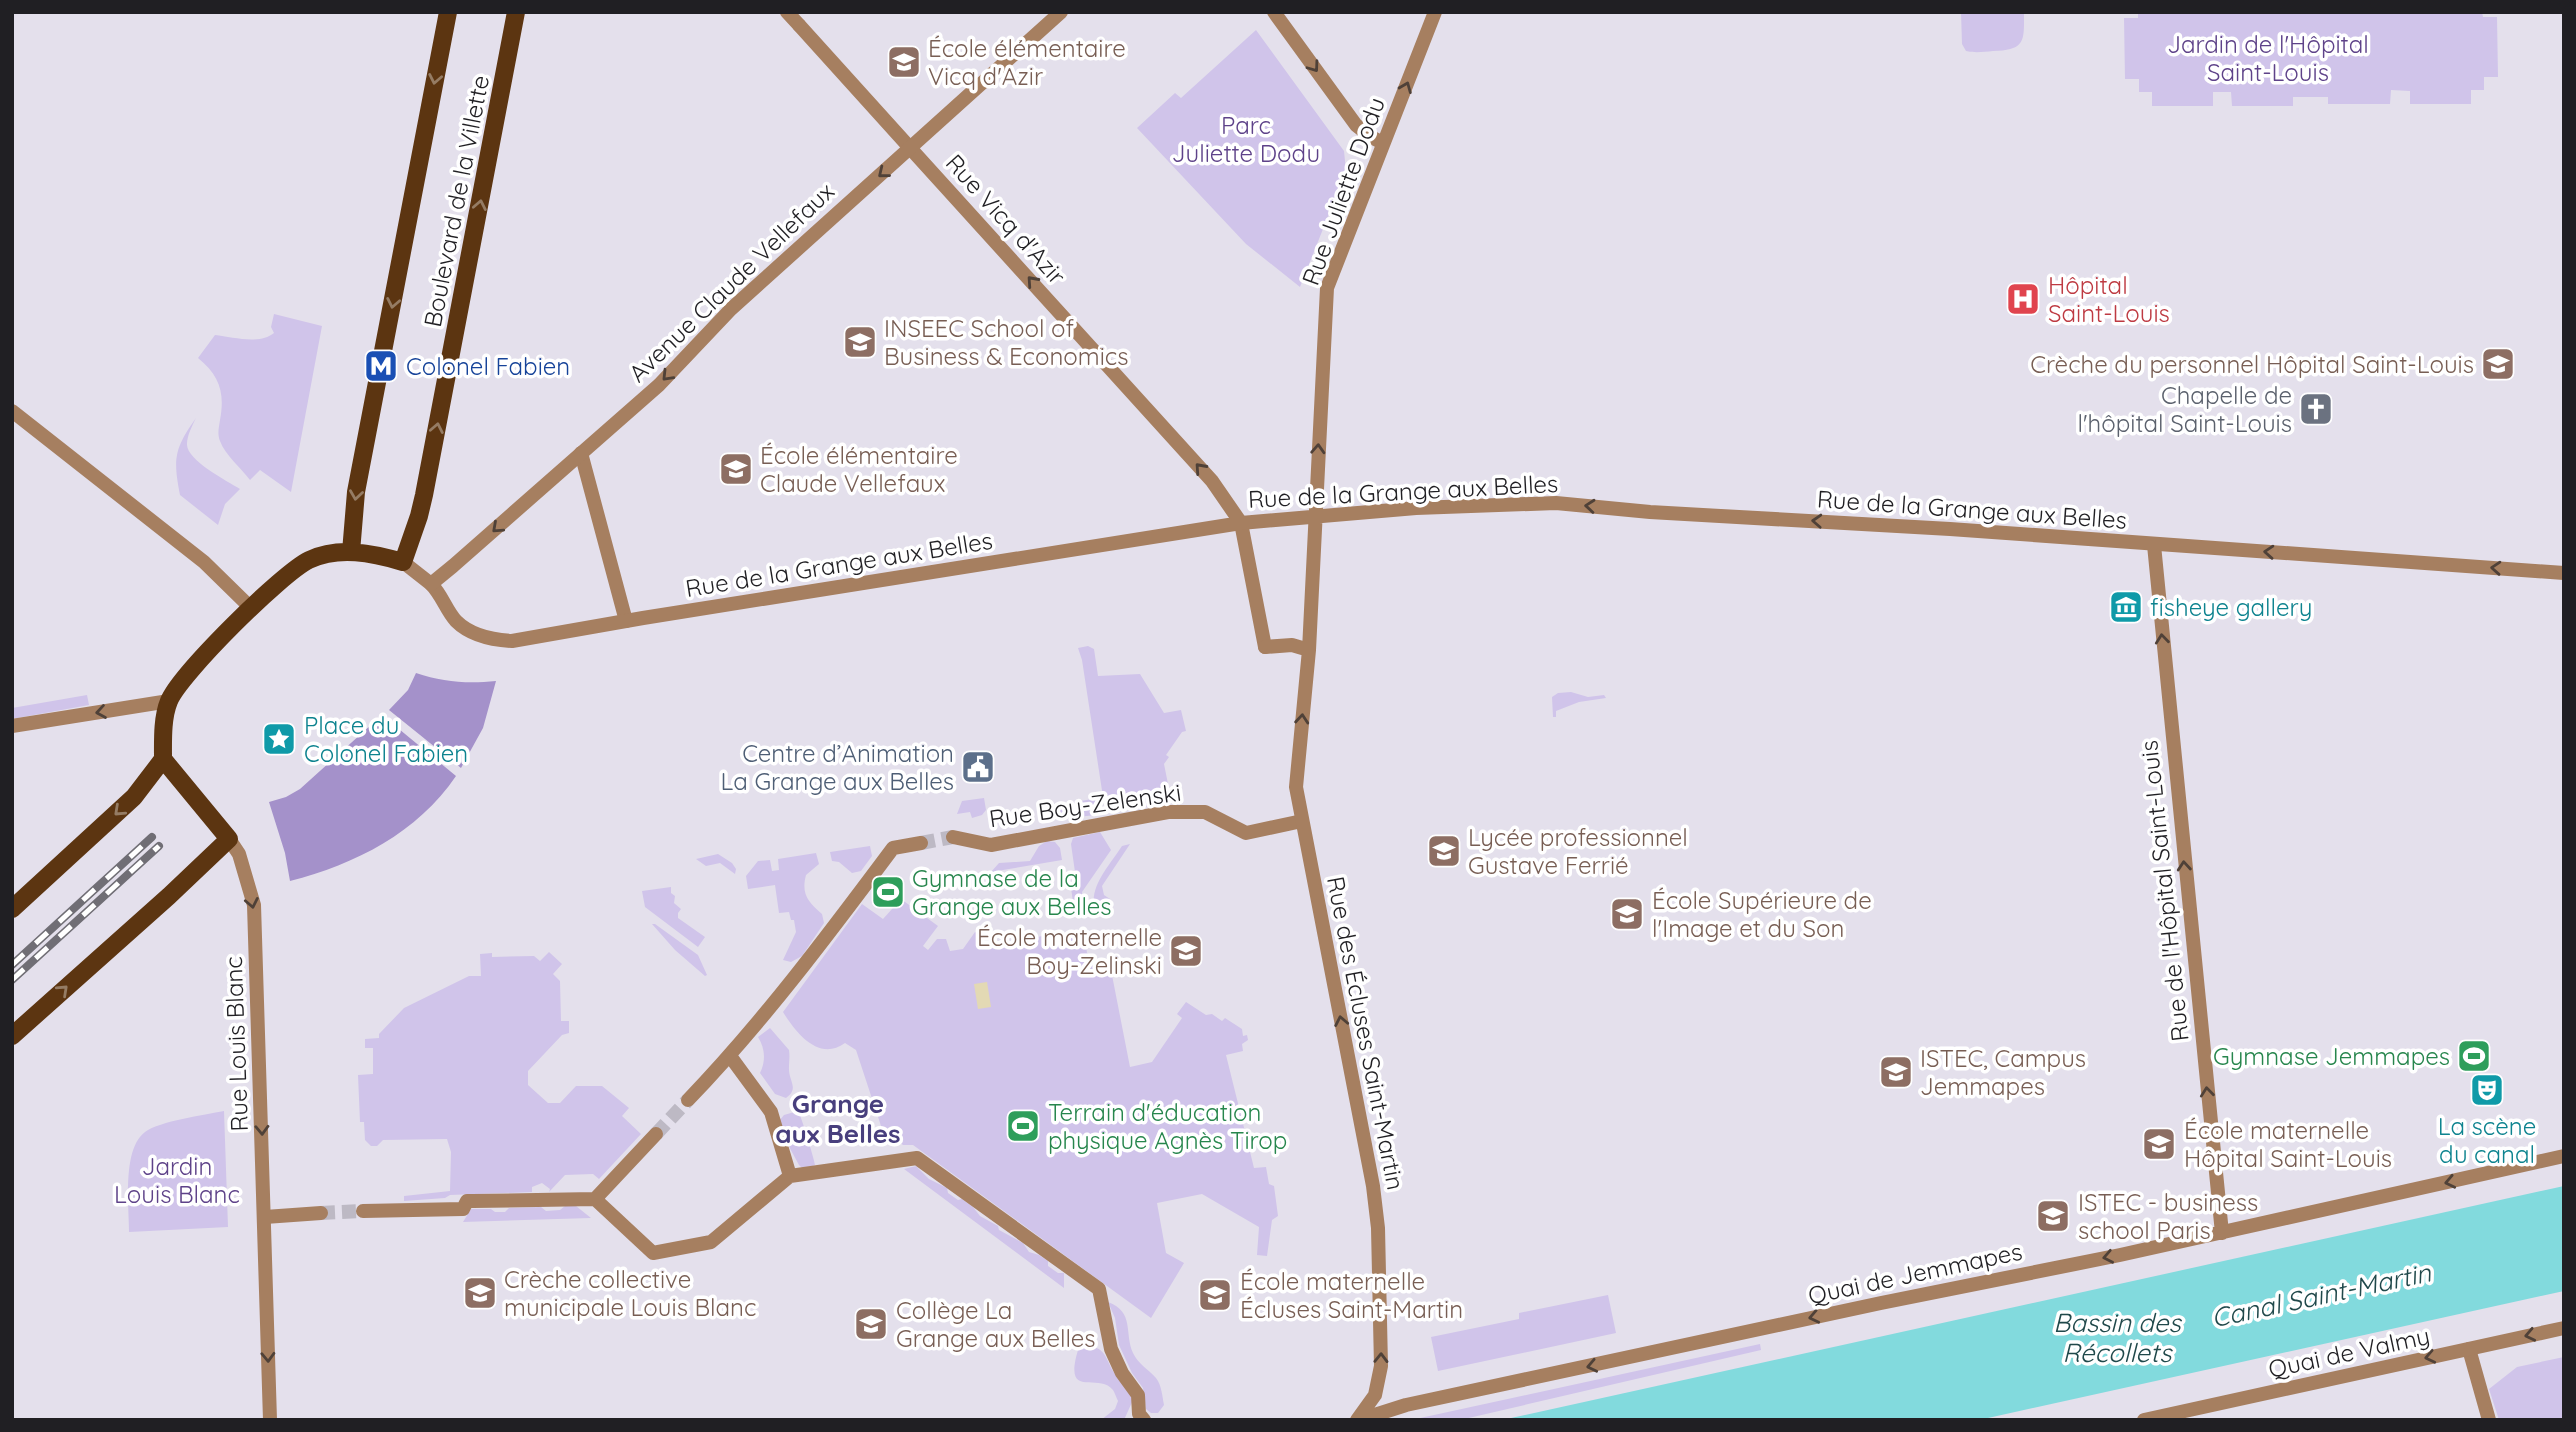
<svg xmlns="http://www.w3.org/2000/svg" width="2576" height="1432" viewBox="0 0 2576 1432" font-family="Quicksand,sans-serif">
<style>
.green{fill:#d0c4ea}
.forest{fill:#a491ca}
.sand{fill:#e3d9b4}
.water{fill:#82dadd}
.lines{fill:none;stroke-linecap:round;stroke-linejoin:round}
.pedestrian-tunnel{stroke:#bdb9c4;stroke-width:14;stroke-dasharray:14 7;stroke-linecap:butt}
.pedestrian{stroke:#a67f60;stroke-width:14}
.minor{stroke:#a67f60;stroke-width:14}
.tertiary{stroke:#a67f60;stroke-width:14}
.primary{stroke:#5c3511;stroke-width:18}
.rail-casing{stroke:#706e75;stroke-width:8}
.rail{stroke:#fff;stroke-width:5;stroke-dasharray:16;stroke-linecap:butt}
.oneway{stroke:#4f4138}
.oneway2{stroke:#957c64}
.labels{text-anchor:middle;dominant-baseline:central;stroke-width:7;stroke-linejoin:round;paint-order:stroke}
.park-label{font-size:24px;fill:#5e4289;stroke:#fff}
.education-label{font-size:24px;fill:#785e54;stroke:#fff;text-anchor:start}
.street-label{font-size:24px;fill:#201f23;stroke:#fff}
.health-label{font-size:24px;fill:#be3a42;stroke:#fff;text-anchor:start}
.transit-label{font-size:24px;fill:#164399;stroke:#fff;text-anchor:start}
.worship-label{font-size:24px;fill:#5b616d;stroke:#fff;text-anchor:end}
.culture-label{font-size:24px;fill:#0d838f;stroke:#fff;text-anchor:start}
.service-label{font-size:24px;fill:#4e5e75;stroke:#fff;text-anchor:end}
.leisure-label{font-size:24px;fill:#27864d;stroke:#fff;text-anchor:start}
.neighbourhood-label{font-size:26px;font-weight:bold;fill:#483f7d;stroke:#fff}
.water-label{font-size:26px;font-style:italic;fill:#20494b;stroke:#fff}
</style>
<rect width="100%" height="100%" fill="#e4e0ec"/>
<path class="green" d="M1961,12H2024C2024,41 2026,50 1993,51C1984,52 1974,53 1966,51L1962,44Z
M2138,12H2482L2483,17H2497L2498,77H2484V90H2471V104H2410V91L2391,90L2390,104H2328V97H2293V106H2232L2231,92H2213V106H2152V92H2139V79H2125L2124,18H2138Z
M1256,30L1344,151L1346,171L1300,287L1246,244L1137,128L1175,93L1181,98Z
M274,314L322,326L291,492L260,470L250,480C241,468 225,455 220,441C217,434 219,427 220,420C225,393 220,376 198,358L215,335C233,337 259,345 274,333L271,327Z
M196,418C192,426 187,436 187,444C186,460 227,481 240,489L225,504L218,525L180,495C173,459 174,449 196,418Z
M1088,646L1094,649L1098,676L1140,674L1164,713L1181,710L1186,731L1182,732L1166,755L1169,757L1164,764L1170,794L1164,795L1159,804L1131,810L1118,795L1103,798L1094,815C1078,817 1065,821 1054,806L1103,797L1082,660L1078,648Z
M1571,692L1588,697L1604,695L1606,698L1579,702L1556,711V717H1553L1552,697L1558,693Z
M87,695L89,705L12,719V708Z
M984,798L986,810L982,815L972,818L970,812L957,814L962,801Z
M1100,832L1111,850L1082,892L1085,913L1075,915L1071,888L1077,886L1071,844L1073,838Z
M1047,841L1055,842L1060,848L1062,860L991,872L999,863L1030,861L1039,846Z
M1130,844L1102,886L1104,895L1110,899L1101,914L1095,910C1088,887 1110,865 1122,846Z
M870,846L872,856L861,871L852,873L839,862L832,861L830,852Z
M816,853L819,864L806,875C801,894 808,902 822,914L824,923L802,956L791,962L783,960L796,932L794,920H791L789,912L779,913L775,885L748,889L746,876L758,861L770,860L772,871L779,870L778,859Z
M718,854L732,863L736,869L735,874L720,863L706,866L696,859Z
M671,887V893L675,896L674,903L681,909L678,913V918L705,937L698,947L645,907L642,891Z
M901,899L938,926L923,946L928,950L937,939H946L950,951L963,949L975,932L982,936L984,946L1084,929L1087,953L1111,970L1130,1067L1152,1062L1182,1018L1177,1014L1186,1002L1206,1015L1212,1014L1222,1021L1225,1018L1242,1029L1243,1036L1247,1035L1248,1040L1242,1044L1243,1051L1226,1055L1254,1168L1266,1167L1269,1184L1274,1186L1278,1216L1272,1220L1267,1256L1257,1255L1259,1227L1202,1194L1157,1203L1166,1253L1184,1263L1151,1318L913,1145H903L882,1129L856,1050L845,1043C819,1062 796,1033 783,1012L862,904L883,919Z
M652,924H655L698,955L707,975L705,976L675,950Z
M549,952L562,964L553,974L560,981L561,1021H569V1033L562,1035L528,1071V1085L548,1103H560L576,1086H602L629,1108L622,1116L641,1134L599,1179L593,1174L565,1175L549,1192L550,1189L542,1183L532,1187V1192L450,1195L445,1198L404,1201V1196L450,1191L451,1152L447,1139L383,1140L377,1146H371L365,1140L364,1122H360L358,1075L373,1074V1048H365V1039L379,1038V1034L404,1008L469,976H481L480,954L492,953V957L534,956L540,961Z
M770,1028L789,1050C790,1057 789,1061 789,1067C788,1081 800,1088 786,1098L775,1094L760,1073C766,1061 765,1048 758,1037Z
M224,1111L228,1227L129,1232C129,1206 122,1149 145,1132C160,1121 204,1115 224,1111Z
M798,1111C801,1115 814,1158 815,1165L803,1169L799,1165L780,1130L779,1121L784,1115Z
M916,1166L929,1179L947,1188L948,1193L958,1200L962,1199L973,1207L980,1216L998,1226L999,1230L1023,1243L1029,1252L1039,1255L1048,1261V1266L1058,1273H1064V1288L904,1169Z
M565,1206H576L591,1218L463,1222L471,1209H491L495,1212H505L509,1208L541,1207L546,1211L560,1210Z
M1608,1295L1616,1333L1438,1371L1431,1337L1519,1319V1313Z
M1108,1302C1135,1312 1124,1333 1133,1353C1138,1364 1148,1369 1156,1378C1162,1386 1162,1396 1164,1405L1158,1413H1151L1146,1409L1143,1388L1132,1373L1119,1345L1115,1318Z
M1760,1344L1761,1350L1460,1420H1411Z
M1085,1346C1105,1346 1105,1357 1113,1371C1119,1381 1128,1389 1133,1400L1124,1420H1101L1115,1409L1118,1401C1116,1397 1115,1393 1113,1390C1098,1371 1063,1401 1078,1350Z
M2564,1357V1420H2499L2489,1389L2517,1367Z"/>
<path class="forest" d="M416,673C443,682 467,684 496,681L483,728L461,768L389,710L408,690Z
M382,715L456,776C417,833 356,864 290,881L285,853L269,802L286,797L300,789Z"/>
<path class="sand" d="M987,982L991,1007L978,1009L974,984Z"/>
<path class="water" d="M2564,1186V1291L1979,1420H1502Z"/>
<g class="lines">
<path class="pedestrian-tunnel" d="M921,843L953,837
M656,1134L688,1100
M321,1213L363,1211"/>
<path class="pedestrian" d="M799,25L911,149
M581,453L626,621
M1241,523L1265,647
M12,726L169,701
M953,837L991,845L1168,812H1205L1246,833L1302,821
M730,1056L771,1112L790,1176
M688,1100C763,1022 828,935 893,848L921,843
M790,1176L917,1158L1099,1289L1111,1349L1122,1373L1138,1395L1139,1414L1144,1420
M595,1199L656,1134
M363,1211L463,1209L467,1201H473L595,1199L653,1253L711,1242L790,1176
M265,1217L321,1213
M2469,1349L2489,1420"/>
<path class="minor" d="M787,12L799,25
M1274,12L1356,125L1371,137L1383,143
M911,149L1212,481L1241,523
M12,411L204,562L251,608
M2154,545L2222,1233
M431,584C442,595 446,610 456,621C470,635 493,640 512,641L643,618L1241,523L1416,508L1556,503L1650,512L1950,529L2564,573
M1265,647L1292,645L1309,650
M229,839L239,854L254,905L270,1420
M1357,1420L1375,1395L1381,1366L1378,1228L1373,1186L1296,787L1309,650L1327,288L1435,12
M1359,1420L1406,1405L1881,1303L2120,1255L2564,1156
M2144,1420L2564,1328"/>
<path class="tertiary" d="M403,562L431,584L453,566L659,385L731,309L1061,12"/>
<path class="primary" d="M351,552L356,492L448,12
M12,909L134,797L163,759
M12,1036L169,896L229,839L163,759C163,741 162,718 169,701C180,674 282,573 309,560C339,546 372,553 403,562L419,516L424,495L516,12"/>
<defs>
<path id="rail" d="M12,965L152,837
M12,980L159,846"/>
</defs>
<use href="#rail" class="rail-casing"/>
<use href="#rail" class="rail"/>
</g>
<defs><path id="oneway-chevron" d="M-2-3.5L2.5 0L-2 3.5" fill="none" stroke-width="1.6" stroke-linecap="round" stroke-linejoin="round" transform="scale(1.75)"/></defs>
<g class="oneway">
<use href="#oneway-chevron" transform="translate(1314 67) rotate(54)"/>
<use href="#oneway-chevron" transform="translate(1406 87) rotate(-68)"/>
<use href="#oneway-chevron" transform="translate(883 173) rotate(141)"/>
<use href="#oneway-chevron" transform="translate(1032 281) rotate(-132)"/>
<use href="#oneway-chevron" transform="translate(667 376) rotate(134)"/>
<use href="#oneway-chevron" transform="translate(1318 449) rotate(-87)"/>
<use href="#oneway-chevron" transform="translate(1200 468) rotate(-132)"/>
<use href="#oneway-chevron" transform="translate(1590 506) rotate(-175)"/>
<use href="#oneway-chevron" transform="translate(1817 521) rotate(-177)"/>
<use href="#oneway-chevron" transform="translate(497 528) rotate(138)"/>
<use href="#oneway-chevron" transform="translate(2269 552) rotate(-176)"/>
<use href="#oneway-chevron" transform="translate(2496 568) rotate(-176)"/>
<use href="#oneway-chevron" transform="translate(2162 639) rotate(-96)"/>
<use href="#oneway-chevron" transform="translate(101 712) rotate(171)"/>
<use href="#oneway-chevron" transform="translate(1302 719) rotate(-85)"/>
<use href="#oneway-chevron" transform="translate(2184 866) rotate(-95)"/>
<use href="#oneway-chevron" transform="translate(252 903) rotate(79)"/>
<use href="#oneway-chevron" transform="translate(1341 1021) rotate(-101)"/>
<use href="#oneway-chevron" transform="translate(2207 1092) rotate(-96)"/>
<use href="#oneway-chevron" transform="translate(262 1130) rotate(88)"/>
<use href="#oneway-chevron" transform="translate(2450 1182) rotate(168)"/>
<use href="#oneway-chevron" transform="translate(2108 1257) rotate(169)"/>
<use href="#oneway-chevron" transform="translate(1814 1317) rotate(168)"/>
<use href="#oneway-chevron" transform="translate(2530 1335) rotate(168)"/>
<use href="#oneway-chevron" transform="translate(268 1357) rotate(88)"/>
<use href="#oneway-chevron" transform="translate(2430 1357) rotate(168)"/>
<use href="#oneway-chevron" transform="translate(1381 1358) rotate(-89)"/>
<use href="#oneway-chevron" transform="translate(1592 1366) rotate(168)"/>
</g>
<g class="oneway2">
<use href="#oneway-chevron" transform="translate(435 79) rotate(101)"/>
<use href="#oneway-chevron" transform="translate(480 205) rotate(-79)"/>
<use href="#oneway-chevron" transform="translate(393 303) rotate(101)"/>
<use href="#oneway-chevron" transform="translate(437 428) rotate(-79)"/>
<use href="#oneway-chevron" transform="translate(356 495) rotate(98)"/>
<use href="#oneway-chevron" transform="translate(119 811) rotate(137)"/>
<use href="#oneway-chevron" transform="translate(63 990) rotate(-43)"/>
</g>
<defs>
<symbol id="school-square" viewBox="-11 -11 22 22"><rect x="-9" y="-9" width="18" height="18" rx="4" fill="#8d6e63" stroke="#fff"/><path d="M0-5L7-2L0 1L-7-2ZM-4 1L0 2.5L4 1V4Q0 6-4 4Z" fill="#fff"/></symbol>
<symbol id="hospital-square" viewBox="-11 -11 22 22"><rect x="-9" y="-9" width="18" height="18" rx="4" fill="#e0444e" stroke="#fff"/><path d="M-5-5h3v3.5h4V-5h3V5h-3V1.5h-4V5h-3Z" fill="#fff"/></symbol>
<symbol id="university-square" viewBox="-11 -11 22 22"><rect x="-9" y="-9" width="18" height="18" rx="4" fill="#8d6e63" stroke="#fff"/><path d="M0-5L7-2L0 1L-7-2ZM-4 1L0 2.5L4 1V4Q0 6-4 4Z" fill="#fff"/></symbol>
<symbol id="metro-square" viewBox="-11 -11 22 22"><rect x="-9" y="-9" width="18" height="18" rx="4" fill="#1a4fb4" stroke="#fff"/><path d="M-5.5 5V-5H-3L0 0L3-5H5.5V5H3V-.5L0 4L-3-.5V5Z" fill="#fff"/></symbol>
<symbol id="church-square" viewBox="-11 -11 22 22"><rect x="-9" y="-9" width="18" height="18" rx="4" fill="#6b7280" stroke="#fff"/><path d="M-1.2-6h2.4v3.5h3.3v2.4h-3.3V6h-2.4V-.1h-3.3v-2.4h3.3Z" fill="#fff"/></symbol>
<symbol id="museum-square" viewBox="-11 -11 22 22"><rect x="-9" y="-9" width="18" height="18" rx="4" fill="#0f9aa8" stroke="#fff"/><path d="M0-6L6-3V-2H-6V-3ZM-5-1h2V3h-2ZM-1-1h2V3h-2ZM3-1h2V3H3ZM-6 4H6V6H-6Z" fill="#fff"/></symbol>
<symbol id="sight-square" viewBox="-11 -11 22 22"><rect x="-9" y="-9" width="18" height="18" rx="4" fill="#0f9aa8" stroke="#fff"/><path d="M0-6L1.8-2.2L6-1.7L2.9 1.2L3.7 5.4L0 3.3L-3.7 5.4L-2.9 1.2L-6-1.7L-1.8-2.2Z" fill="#fff"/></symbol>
<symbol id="civic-square" viewBox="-11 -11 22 22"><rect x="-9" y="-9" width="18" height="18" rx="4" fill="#5c6f8a" stroke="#fff"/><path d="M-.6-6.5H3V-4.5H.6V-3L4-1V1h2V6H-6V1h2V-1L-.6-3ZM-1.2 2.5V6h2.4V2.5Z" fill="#fff"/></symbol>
<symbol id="stadium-square" viewBox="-11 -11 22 22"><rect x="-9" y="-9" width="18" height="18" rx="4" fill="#2e9e5b" stroke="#fff"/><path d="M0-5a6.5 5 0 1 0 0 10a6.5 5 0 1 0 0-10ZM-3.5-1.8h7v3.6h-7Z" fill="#fff"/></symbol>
<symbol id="theatre-square" viewBox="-11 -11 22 22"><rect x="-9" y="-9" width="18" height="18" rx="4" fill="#0f9aa8" stroke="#fff"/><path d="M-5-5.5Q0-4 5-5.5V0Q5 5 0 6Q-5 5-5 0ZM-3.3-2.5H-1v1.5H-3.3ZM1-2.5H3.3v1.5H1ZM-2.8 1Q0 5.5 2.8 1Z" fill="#fff"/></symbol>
</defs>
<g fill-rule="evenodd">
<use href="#school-square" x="885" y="43" width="38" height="38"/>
<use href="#hospital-square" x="2004" y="280" width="38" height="38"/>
<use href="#university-square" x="841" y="323" width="38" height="38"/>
<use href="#school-square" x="2479" y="345" width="38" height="38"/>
<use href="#metro-square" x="362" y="347" width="38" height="38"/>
<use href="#church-square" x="2297" y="390" width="38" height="38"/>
<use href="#school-square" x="717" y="450" width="38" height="38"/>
<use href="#museum-square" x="2107" y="588" width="38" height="38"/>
<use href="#sight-square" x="260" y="720" width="38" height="38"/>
<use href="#civic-square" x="959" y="748" width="38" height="38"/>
<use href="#school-square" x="1425" y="832" width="38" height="38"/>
<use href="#stadium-square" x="869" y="873" width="38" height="38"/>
<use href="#university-square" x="1608" y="895" width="38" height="38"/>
<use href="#school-square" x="1167" y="932" width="38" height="38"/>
<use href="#stadium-square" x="2455" y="1037" width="38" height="38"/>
<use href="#university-square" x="1877" y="1053" width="38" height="38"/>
<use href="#theatre-square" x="2468" y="1071" width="38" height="38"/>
<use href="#stadium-square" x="1004" y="1107" width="38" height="38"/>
<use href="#school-square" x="2140" y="1125" width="38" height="38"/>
<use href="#university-square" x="2034" y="1197" width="38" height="38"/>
<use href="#school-square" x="461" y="1274" width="38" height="38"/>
<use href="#school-square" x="1196" y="1276" width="38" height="38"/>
<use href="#school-square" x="852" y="1305" width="38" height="38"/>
</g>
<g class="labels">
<g class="park-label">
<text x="2268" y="44">Jardin de l'Hôpital<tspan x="2268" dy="28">Saint-Louis</tspan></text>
<text x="1246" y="125">Parc<tspan x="1246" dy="28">Juliette Dodu</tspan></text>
<text x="177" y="1166">Jardin<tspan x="177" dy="28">Louis Blanc</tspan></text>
</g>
<g class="education-label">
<text x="928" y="48">École élémentaire<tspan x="928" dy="28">Vicq d'Azir</tspan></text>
<text x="884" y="328">INSEEC School of<tspan x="884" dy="28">Business &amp; Economics</tspan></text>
<text x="2474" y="364" text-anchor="end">Crèche du personnel Hôpital Saint-Louis</text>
<text x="760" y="455">École élémentaire<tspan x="760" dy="28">Claude Vellefaux</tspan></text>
<text x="1468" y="837">Lycée professionnel<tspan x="1468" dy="28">Gustave Ferrié</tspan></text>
<text x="1652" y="900">École Supérieure de<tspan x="1652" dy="28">l'Image et du Son</tspan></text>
<text x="1162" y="937" text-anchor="end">École maternelle<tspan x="1162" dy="28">Boy-Zelinski</tspan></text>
<text x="1920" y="1058">ISTEC, Campus<tspan x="1920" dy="28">Jemmapes</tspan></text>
<text x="2184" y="1130">École maternelle<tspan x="2184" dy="28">Hôpital Saint-Louis</tspan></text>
<text x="2078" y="1202">ISTEC - business<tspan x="2078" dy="28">school Paris</tspan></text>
<text x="504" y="1279">Crèche collective<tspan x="504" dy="28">municipale Louis Blanc</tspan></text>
<text x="1240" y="1281">École maternelle<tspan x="1240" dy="28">Écluses Saint-Martin</tspan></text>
<text x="896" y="1310">Collège La<tspan x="896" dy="28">Grange aux Belles</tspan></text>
</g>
<g class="street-label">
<text transform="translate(1343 191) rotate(-70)">Rue Juliette Dodu</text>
<text transform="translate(456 201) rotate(-79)">Boulevard de la Villette</text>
<text transform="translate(1006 219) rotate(48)">Rue Vicq d'Azir</text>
<text transform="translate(731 282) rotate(-44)">Avenue Claude Vellefaux</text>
<text transform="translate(1403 491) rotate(-3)">Rue de la Grange aux Belles</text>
<text transform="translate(1972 509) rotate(4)">Rue de la Grange aux Belles</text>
<text transform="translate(839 564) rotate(-9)">Rue de la Grange aux Belles</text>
<text transform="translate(1085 805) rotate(-8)">Rue Boy-Zelenski</text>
<text transform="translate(2164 891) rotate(-96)">Rue de l'Hôpital Saint-Louis</text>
<text transform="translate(1366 1033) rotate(79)">Rue des Écluses Saint-Martin</text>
<text transform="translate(236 1044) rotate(-92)">Rue Louis Blanc</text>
<text transform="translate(1915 1273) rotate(-12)">Quai de Jemmapes</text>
<text transform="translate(2349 1352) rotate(-12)">Quai de Valmy</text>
</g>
<g class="health-label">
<text x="2048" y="285">Hôpital<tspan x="2048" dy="28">Saint-Louis</tspan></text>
</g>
<g class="transit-label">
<text x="406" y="366">Colonel Fabien</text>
</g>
<g class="worship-label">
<text x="2292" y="395">Chapelle de<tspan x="2292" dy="28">l'hôpital Saint-Louis</tspan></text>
</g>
<g class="culture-label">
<text x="2150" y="607">fisheye gallery</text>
<text x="304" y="725">Place du<tspan x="304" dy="28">Colonel Fabien</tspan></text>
<text x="2487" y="1126" text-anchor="middle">La scène<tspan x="2487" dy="28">du canal</tspan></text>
</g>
<g class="service-label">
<text x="954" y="753">Centre d’Animation<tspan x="954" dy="28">La Grange aux Belles</tspan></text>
</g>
<g class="leisure-label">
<text x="912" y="878">Gymnase de la<tspan x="912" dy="28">Grange aux Belles</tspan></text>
<text x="2450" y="1056" text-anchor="end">Gymnase Jemmapes</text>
<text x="1048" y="1112">Terrain d'éducation<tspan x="1048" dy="28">physique Agnès Tirop</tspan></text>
</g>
<g class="neighbourhood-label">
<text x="838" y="1103">Grange<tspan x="838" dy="30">aux Belles</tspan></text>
</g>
<g class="water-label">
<text transform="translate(2321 1295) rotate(-12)">Canal Saint-Martin</text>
<text x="2117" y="1322">Bassin des<tspan x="2117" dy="30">Récollets</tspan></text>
</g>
</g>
<rect width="2576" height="1432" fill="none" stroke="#201f23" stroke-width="28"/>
</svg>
